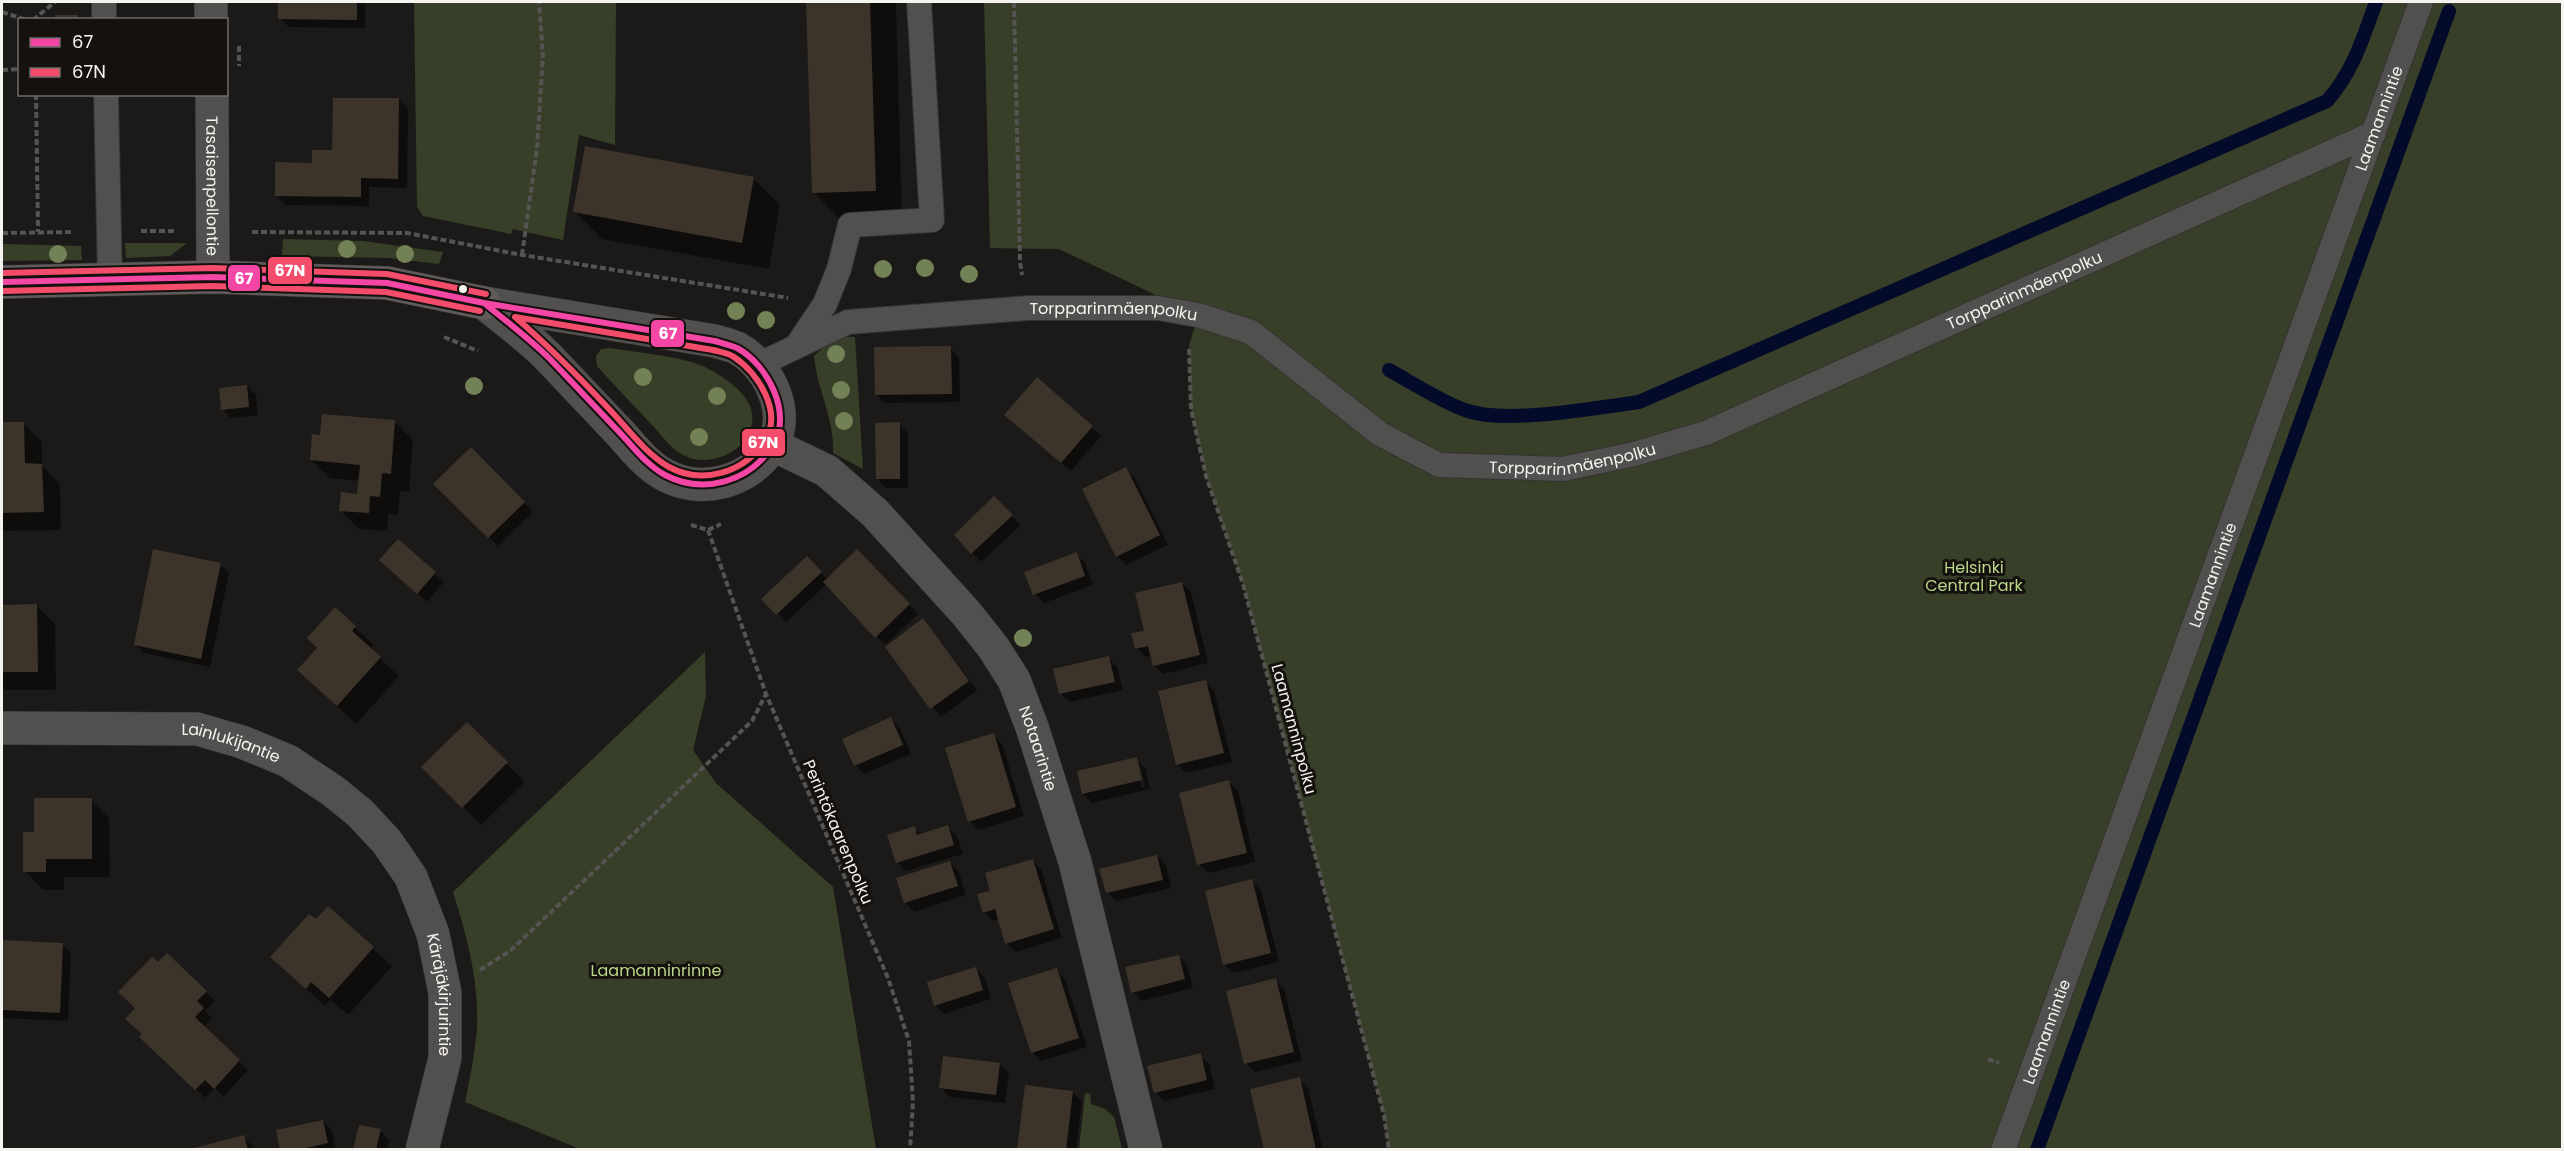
<svg xmlns="http://www.w3.org/2000/svg" width="2564" height="1151" viewBox="0 0 2564 1151" font-family="Poppins,sans-serif">
<style>
.green{fill:#383f28}
.shadow{fill:#0007;fill-rule:evenodd}
.lines{fill:none;stroke-linecap:round;stroke-linejoin:round}
.stream{stroke:#030a2a;stroke-width:14}
.building{fill:#3c342a}
.lane-casing{stroke:#353332;stroke-width:26}
.street-casing{stroke:#353332;stroke-width:34}
.secondary-casing{stroke:#353332;stroke-width:34}
.path{stroke:#565453;stroke-width:4;stroke-dasharray:6 3;stroke-linecap:butt}
.lane{stroke:#52504f;stroke-width:24}
.street{stroke:#52504f;stroke-width:33}
.secondary{stroke:#5f5b5a;stroke-width:33}
.bus-1-casing{stroke:#14110e;stroke-width:10}
.bus-2-casing{stroke:#14110e;stroke-width:10}
.bus-1{stroke:#f346a5;stroke-width:6}
.bus-2{stroke:#f44d6c;stroke-width:6}
.tree{fill:#738256}
.bus-dot{fill:#f5f3f0;stroke:#14110e;stroke-width:2}
.labels{text-anchor:middle;dominant-baseline:central;stroke-width:6;stroke-linejoin:round;paint-order:stroke}
.street-label{font-size:16px;fill:#f5f3f0;stroke:#14110e}
.park-label{font-size:16px;fill:#bbd789;stroke:#14110e}
.line-badge{stroke:#14110e;stroke-width:2}
.badge-label{font-size:16px;text-anchor:middle;font-weight:bold;fill:#fff}
</style>
<rect width="100%" height="100%" fill="#1c1a18"/>
<path class="green" d="M414,2H616L615,145L579,135L563,240L513,229L511,234L423,216L417,207Z
M984,2H2562V1149H1389L1384,1115L1243,584L1206,476L1191,409L1189,346L1198,315L1059,249L990,248Z
M283,239L363,241L443,252L439,264L388,258L282,256Z
M125,243H187L170,256L126,258Z
M2,244L81,246L82,260L2,261Z
M835,337H855L863,469L833,453C835,420 817,389 814,356Z
M610,348C639,353 673,355 700,365C717,372 746,390 751,409C761,446 712,471 683,455C671,448 662,436 653,426C634,406 615,386 597,366L596,356L601,349Z
M705,652L706,696L693,750L716,783L833,887L876,1149H580L465,1102C470,1078 475,1053 477,1028C479,981 467,936 453,892Z
M1085,1093L1090,1094L1091,1104L1105,1109L1114,1117L1122,1149H1079Z"/>
<path class="shadow" d="M280,2H365V28L289,27L279,18Z
M808,2H896L902,217L840,219L813,192Z
M399,99L408,108L407,188L369,187V206L286,205L276,196Z
M587,148L754,179L780,205L769,269L602,239L575,212Z
M950,348L959,357L960,402L885,403L876,394Z
M247,386L256,395L258,415L231,418L222,409Z
M394,421L413,440L409,492L400,491L398,515L388,514L387,531L359,529L341,511L358,496L360,481L330,478L311,460L321,436Z
M23,423L42,442V466L60,484L61,530L2,531V424Z
M899,424L908,433V488H886L877,479Z
M1015,424L1092,427L1101,436L1071,471Z
M471,449L533,512L498,546L436,484Z
M1125,469L1135,478L1168,545L1126,565L1117,556Z
M994,498L1021,525L981,562L956,535Z
M398,541L444,582L427,602L390,569Z
M857,551L918,614L885,645L827,584L786,622L763,599L807,558L828,580Z
M1076,554L1085,563L1093,585L1044,603L1035,594Z
M220,564L229,573L210,667L144,653L135,644Z
M1182,583L1191,592L1208,663L1163,674L1154,665L1152,656L1146,657L1136,648Z
M37,606L55,624L56,690H2V607Z
M335,609L374,645L370,649L399,676L356,724L318,688L319,648Z
M923,620L977,690L941,717L887,647Z
M1108,658L1117,667L1123,690L1070,702L1060,693Z
M1205,682L1214,691L1232,762L1186,773L1177,764Z
M891,719L900,728L911,754L864,774L855,765Z
M467,724L525,782L481,825L423,767Z
M993,735L1002,744L1024,816L978,830L969,821Z
M1136,759L1145,768L1150,789L1092,803L1083,794ZM1137,767H1140L1145,787L1142,788Z
M1229,782L1238,791L1255,862L1208,873L1199,864Z
M91,800L109,818L110,877H64V890H43L25,871L36,833Z
M948,827L957,836L963,854L906,871L897,862L914,828L922,835Z
M1157,856L1166,865L1171,888L1116,901L1107,892Z
M1032,860L1041,869L1062,938L1016,952L1006,943L999,919L993,921L984,912L991,892Z
M950,862L959,872L966,895L914,912L905,902Z
M1252,881L1261,890L1279,962L1233,973L1224,964Z
M328,908L392,966L348,1015L330,1000L325,1006L272,957L316,922Z
M2,941L62,944L71,953L68,1021L2,1018Z
M167,955L215,1001L205,1011L212,1018L204,1027L248,1070L223,1097L215,1088L205,1098L150,1046L143,1035L137,1008L158,964Z
M1178,956L1187,965L1193,988L1142,1001L1133,992Z
M975,968L985,978L991,999L944,1014L935,1005Z
M1056,970L1065,979L1087,1047L1041,1061L1032,1052Z
M1275,980L1284,989L1302,1061L1255,1072L1246,1063Z
M1200,1055L1209,1064L1215,1089L1164,1101L1155,1092Z
M1000,1064L1009,1073L1005,1103L950,1097L941,1088Z
M1299,1079L1308,1088L1323,1150H1266Z
M1072,1092L1082,1101L1076,1150H1019Z
M323,1121L332,1130L336,1150H282Z
M380,1131L389,1140L387,1150H355Z
M244,1137L256,1150H194Z"/>
<g class="lines">
<path class="stream" d="M1389,370C1411,382 1445,404 1468,411C1507,424 1595,408 1639,402L2327,101C2353,72 2363,38 2376,2
M2037,1150L2449,11"/>
</g>
<path class="building" d="M278,2H357V20L278,19Z
M806,2H870L876,191L812,193Z
M55,15H78V20H55Z
M333,98H399L398,179L361,178V197L275,196V162L312,163V150H332Z
M585,146L754,177L742,243L573,212Z
M951,346L952,394L875,395L874,347Z
M1037,377L1093,426L1061,463L1004,415Z
M247,385L249,407L221,410L219,388Z
M322,414L395,420L391,474L382,473L380,497L370,496L369,513L339,511L341,492L357,494L360,465L310,460L312,434L320,435Z
M2,422H24L25,463L42,464L44,512L2,513Z
M900,422V479H876L875,423Z
M471,447L525,502L488,538L433,484Z
M1126,467L1160,535L1116,557L1082,489Z
M994,496L1013,515L971,554L954,535Z
M398,539L436,572L417,594L379,560Z
M153,549L221,563L201,659L134,645Z
M857,549L910,604L875,638L823,582Z
M1077,552L1085,576L1033,595L1024,572Z
M807,556L822,572L776,615L761,599Z
M1182,582L1200,655L1153,666L1148,646L1135,649L1131,633L1144,631L1135,593Z
M37,604L38,672H2V605Z
M335,607L356,626L352,631L381,657L337,706L297,670L317,648L307,638Z
M923,618L969,681L930,709L885,647Z
M1109,656L1115,682L1059,694L1053,669Z
M1206,680L1224,753L1176,765L1158,691Z
M891,717L903,745L854,766L842,739Z
M467,722L508,762L462,808L421,767Z
M994,733L1016,807L968,822L945,748Z
M1137,757L1142,780L1082,794L1077,771Z
M1229,780L1247,853L1197,865L1179,793Z
M34,798H92V859H46V872H23V832H34Z
M948,825L954,845L896,863L887,835L915,826L917,835Z
M1157,855L1163,880L1106,893L1099,869Z
M1033,859L1054,929L1005,944L995,909L983,913L977,894L990,891L985,873Z
M950,861L958,886L904,903L896,878Z
M1252,879L1271,953L1223,965L1205,891Z
M328,906L374,947L329,998L311,982L306,989L270,957L309,914L316,919Z
M2,940L63,943L60,1013L2,1010Z
M167,953L207,991L197,1001L204,1008L195,1017L240,1060L214,1089L205,1080L195,1090L139,1037L142,1034L125,1019L135,1008L118,992L152,957L158,962Z
M1179,955L1185,979L1131,993L1125,967Z
M976,967L983,990L934,1006L927,982Z
M1057,968L1079,1038L1031,1053L1008,983Z
M1276,978L1294,1052L1244,1064L1226,991Z
M1201,1053L1207,1080L1154,1093L1147,1066Z
M943,1056L1000,1063L996,1095L939,1088Z
M1300,1077L1316,1150H1264L1250,1089Z
M1025,1085L1073,1091L1066,1150H1017Z
M323,1120L328,1143L297,1150H280L276,1130Z
M359,1125L381,1129L376,1150H353Z
M244,1135L248,1150H191V1149Z"/>
<g class="lines">
<defs>
<g id="lane">
<path d="M104,2V20"/>
<path d="M106,94L110,280"/>
<path d="M798,344L825,304L839,269L850,225L932,220L919,2"/>
<path id="s1" d="M758,365L848,322L1028,308H1158L1198,315L1251,332L1380,434L1439,465L1563,469L1634,454L1706,433L2374,133"/>
<path id="s2" d="M2003,1150L2421,2"/>
</g>
<g id="street">
<path d="M211,2V20"/>
<path id="s3" d="M212,94L213,277"/>
<path d="M484,303L715,341C722,343 730,345 737,348C768,365 792,412 772,446C750,482 702,495 665,475C648,466 634,449 622,435C598,410 574,384 550,359C530,338 506,321 484,303Z"/>
<path id="s4" d="M773,445L827,471L875,513L966,613L993,647L1014,680L1032,727L1075,862L1146,1150"/>
<path id="s5" d="M2,728L197,729L242,742L288,761L333,791L360,813L387,842L411,877L433,934L445,993V1058L422,1150"/>
</g>
<path id="secondary" d="M2,282L213,277L387,283L484,303"/>
</defs>
<use href="#lane" class="lane-casing"/>
<use href="#street" class="street-casing"/>
<use href="#secondary" class="secondary-casing"/>
<path class="path" d="M1014,2L1020,261L1022,275
M2,12L27,20
M33,20L55,2
M239,46V66
M2,70L20,69
M36,94L38,232
M141,231H176
M252,232L407,233L522,255L788,298
M2,233L74,232
M522,255L537,148L543,56L539,2
M444,337L478,351
M1189,349L1191,409L1206,476L1243,584L1384,1115L1389,1150
M691,525L708,530L721,524
M708,530L766,694L888,978L909,1041L913,1102L910,1150
M480,970L510,951L752,721L766,694
M1988,1059L1999,1063"/>
<use href="#lane" class="lane"/>
<use href="#street" class="street"/>
<use href="#secondary" class="secondary"/>
<defs>
<path id="bus-1" d="M2,282L213,277L387,283L484,303
M484,303L715,341C722,343 730,345 737,348C767,364 793,413 773,445C750,482 703,495 665,475C648,466 635,449 622,435C598,410 574,384 550,359C530,339 506,321 484,303Z"/>
<path id="bus-2" d="M2,273L213,268L387,274L486,294
M2,291L213,286L386,292L480,311
M515,317L713,350C720,352 728,353 734,357C758,373 783,412 765,440C745,473 702,485 669,467C646,454 628,429 610,410C579,377 549,346 515,317Z"/>
</defs>
<use href="#bus-1" class="bus-1-casing"/>
<use href="#bus-2" class="bus-2-casing"/>
<use href="#bus-1" class="bus-1"/>
<use href="#bus-2" class="bus-2"/>
</g>
<g class="tree">
<circle cx="347" cy="249" r="9"/>
<circle cx="58" cy="254" r="9"/>
<circle cx="405" cy="254" r="9"/>
<circle cx="925" cy="268" r="9"/>
<circle cx="883" cy="269" r="9"/>
<circle cx="969" cy="274" r="9"/>
<circle cx="736" cy="311" r="9"/>
<circle cx="766" cy="320" r="9"/>
<circle cx="836" cy="354" r="9"/>
<circle cx="643" cy="377" r="9"/>
<circle cx="474" cy="386" r="9"/>
<circle cx="841" cy="390" r="9"/>
<circle cx="717" cy="396" r="9"/>
<circle cx="844" cy="421" r="9"/>
<circle cx="699" cy="437" r="9"/>
<circle cx="1023" cy="638" r="9"/>
</g>
<circle class="bus-dot" cx="463" cy="289" r="5"/>
<g class="labels">
<g class="street-label">
<text stroke="none"><textPath href="#s2" startOffset="1098">Laamannintie</textPath></text>
<text stroke="none"><textPath href="#s3" startOffset="92">Tasaisenpellontie</textPath></text>
<text stroke="none"><textPath href="#s1" startOffset="1358">Torpparinmäenpolku</textPath></text>
<text stroke="none"><textPath href="#s1" startOffset="366">Torpparinmäenpolku</textPath></text>
<text stroke="none"><textPath href="#s1" startOffset="872">Torpparinmäenpolku</textPath></text>
<text stroke="none"><textPath href="#s2" startOffset="612">Laamannintie</textPath></text>
<text transform="translate(1294 729) rotate(75)">Laamanninpolku</text>
<text stroke="none"><textPath href="#s5" startOffset="231">Lainlukijantie</textPath></text>
<text stroke="none"><textPath href="#s4" startOffset="414">Notaarintie</textPath></text>
<text transform="translate(838 832) rotate(67)">Perintökaarenpolku</text>
<text stroke="none"><textPath href="#s5" startOffset="585">Käräjäkirjurintie</textPath></text>
<text stroke="none"><textPath href="#s2" startOffset="126">Laamannintie</textPath></text>
</g>
<g class="park-label">
<text x="1974" y="567">Helsinki<tspan x="1974" dy="18">Central Park</tspan></text>
<text x="656" y="970">Laamanninrinne</text>
</g>
</g>
<g class="line-badge">
<rect x="267" y="256" width="46" height="29" rx="6" fill="#f44d6c"/>
<rect x="227" y="264" width="34" height="28" rx="6" fill="#f346a5"/>
<rect x="650" y="319" width="35" height="29" rx="6" fill="#f346a5"/>
<rect x="741" y="428" width="45" height="29" rx="6" fill="#f44d6c"/>
</g>
<g class="badge-label">
<text x="290" y="276">67N</text>
<text x="244" y="284">67</text>
<text x="668" y="339">67</text>
<text x="763" y="448">67N</text>
</g>
<rect width="2564" height="1151" fill="none" stroke="#f5f3f0" stroke-width="6"/>
<rect x="18" y="18" width="210" height="78" fill="#14110e" stroke="#6e6b68" stroke-width="1.5"/>
<rect x="30" y="38" width="30" height="9" fill="#f346a5" stroke="#6e6b68" stroke-width="1.5"/>
<text x="72" y="48" font-size="18" fill="#f5f3f0">67</text>
<rect x="30" y="68" width="30" height="9" fill="#f44d6c" stroke="#6e6b68" stroke-width="1.5"/>
<text x="72" y="78" font-size="18" fill="#f5f3f0">67N</text>
</svg>
